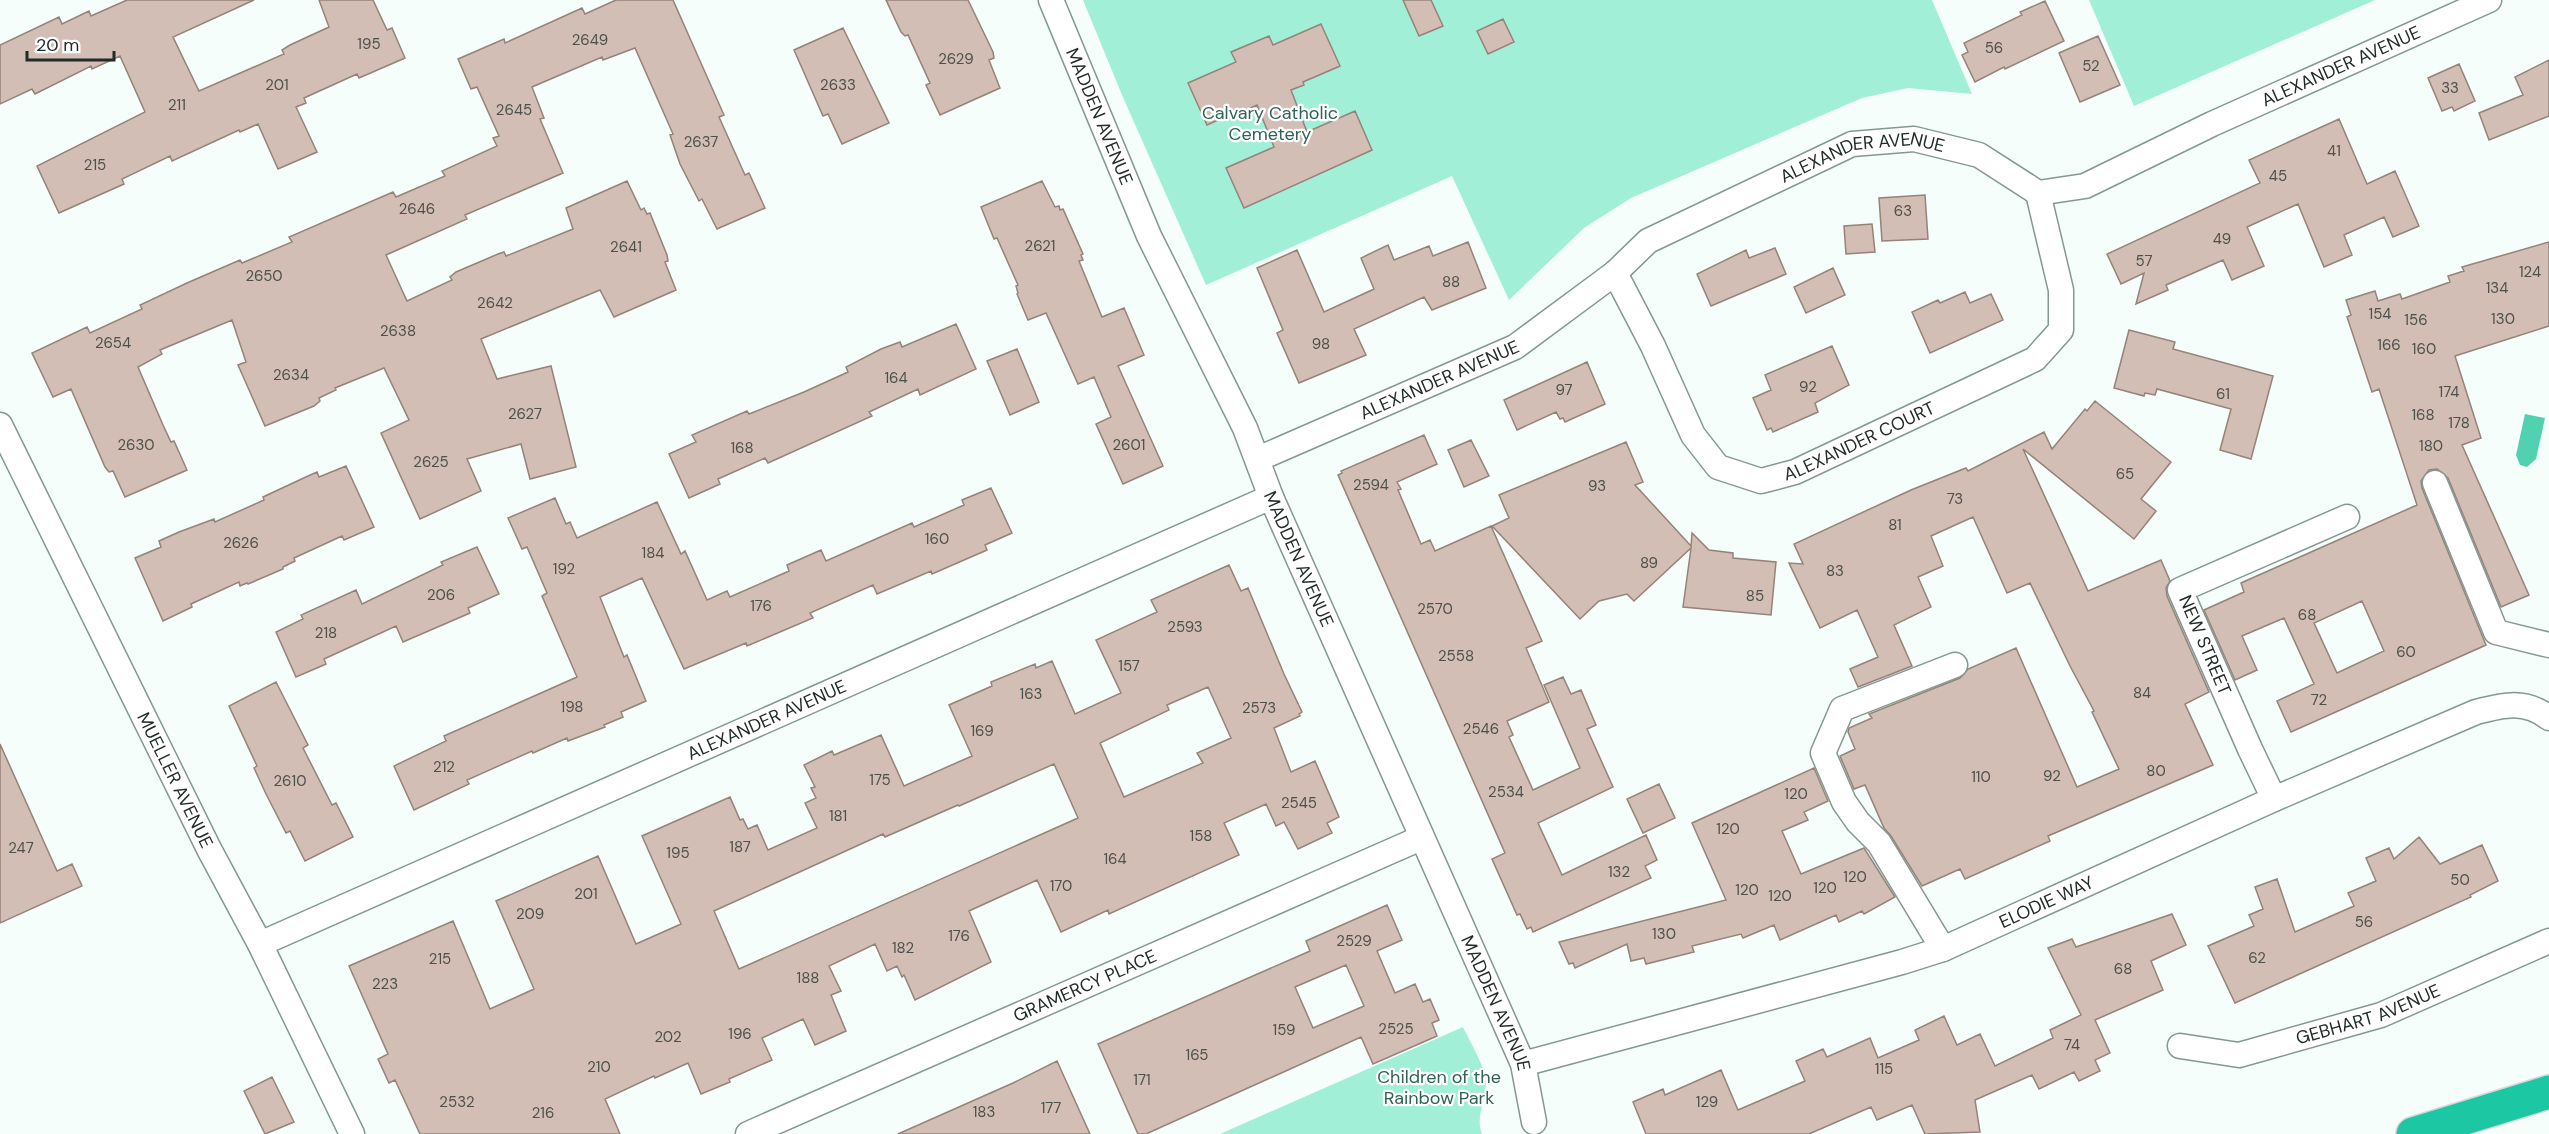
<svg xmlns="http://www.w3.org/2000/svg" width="2549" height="1134" viewBox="0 0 2549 1134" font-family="'DM Sans',sans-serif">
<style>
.green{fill:#a2efd8}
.water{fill:#51d1b0}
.building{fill:#d2beb4;stroke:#958279;stroke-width:1.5;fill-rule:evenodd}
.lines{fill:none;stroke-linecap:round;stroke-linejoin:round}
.street-casing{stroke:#839891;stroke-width:27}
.highway-casing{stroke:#d7d9d8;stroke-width:36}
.street{stroke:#fff;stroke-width:24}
.highway{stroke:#1cc7a4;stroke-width:33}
.labels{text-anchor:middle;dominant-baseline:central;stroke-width:4.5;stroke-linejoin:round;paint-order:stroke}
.number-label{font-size:15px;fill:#4e504b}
.street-label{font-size:18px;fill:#222b28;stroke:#fff}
.park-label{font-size:18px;fill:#2e6254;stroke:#fff}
</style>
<rect width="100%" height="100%" fill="#f5fefb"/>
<path class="green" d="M1083,0H1932L1972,94L1908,88L1862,98L1631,198L1584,228L1509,300L1452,176L1206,285L1122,95Z
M2089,0H2375L2134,106Z
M1463,1027C1470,1042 1486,1068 1486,1083C1486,1100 1475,1118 1482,1134H1220Z"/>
<path class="water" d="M2525,414L2545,418L2536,459L2527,467L2520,465L2516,455Z"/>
<path class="building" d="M127,0H254L173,37L199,91L284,54L282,50L290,45L329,27L319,0H373L387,30L392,28L405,58L359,78L357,74L304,98L306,103L296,107L317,152L278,169L258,124L240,132L239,130L172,161L170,156L122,179L124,184L59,213L37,166L145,112L120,56L92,69L91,66L35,94L32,89L0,104V45L59,17L62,24L89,11L91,16Z
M616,0H673L724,115L719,117L745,175L749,173L765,208L717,229L702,199L699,201L680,164L670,135L673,134L635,48L603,60L602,57L532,87L544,118L540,119L563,173L465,215L467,219L386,255L407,301L452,280L450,277L456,272L498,254L504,252L506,256L573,229L566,208L627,181L641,210L644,208L647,214L650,213L667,255L668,261L665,262L676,290L614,317L600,290L481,339L497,379L551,366L576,467L530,479L521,444L467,459L481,491L420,519L381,433L409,420L384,368L335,388L336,390L319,398L320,401L314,406L265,426L238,365L246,362L232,320L160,350L162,354L138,367L163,425L171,442L174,441L187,470L125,497L113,471L109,472L105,467L71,389L53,397L32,353L87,327L90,333L142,309L140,305L187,283L240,260L242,263L292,242L289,237L393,192L396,197L445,176L442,171L497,146L493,138L499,136L477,87L471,89L458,59L504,39L505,43L582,8L585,14Z
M886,0H968L993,52L994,58L989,60L1000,88L940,115L926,85L930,83L908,35L905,36L901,32Z
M1403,0H1431L1443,26L1419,36Z
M2045,1L2064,41L2005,69L2004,67L1975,82L1962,55L1968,52L1964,43L2022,15L2020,12Z
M1503,19L1514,42L1488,54L1477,31Z
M1321,24L1340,66L1303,82L1304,85L1291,90L1307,132L1355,111L1372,150L1244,208L1226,168L1274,147L1257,105L1244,111L1243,109L1207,125L1188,83L1236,62L1231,52L1269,36L1273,45Z
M843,28L889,123L842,144L828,114L823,116L794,50Z
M2098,36L2120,85L2080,102L2059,53Z
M2549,60V116L2489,140L2479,113L2523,95L2515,77Z
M2459,64L2475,101L2454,111L2452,107L2442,111L2428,78Z
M2339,119L2367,184L2395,171L2419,226L2393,237L2384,217L2344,235L2352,255L2324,267L2298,204L2247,227L2264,266L2232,280L2223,260L2166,285L2168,290L2136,304L2144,273L2121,284L2107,254L2260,183L2249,160Z
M1042,181L1055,207L1059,206L1060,210L1063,209L1083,254L1081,255L1083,260L1079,261L1102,317L1124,308L1144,355L1118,366L1163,466L1123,484L1096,424L1111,417L1094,377L1078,384L1046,313L1028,320L1017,294L1018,293L1016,286L1018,285L997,238L994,239L981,207Z
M1925,195L1928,239L1882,241L1879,198Z
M1872,224L1875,252L1846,254L1844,226Z
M1468,242L1486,288L1432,310L1424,297L1354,329L1366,355L1299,383L1277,333L1283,330L1257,268L1297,250L1324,312L1374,289L1361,258L1388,245L1394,260L1429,246L1433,256Z
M2549,242V326L2455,356L2481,438L2462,445L2529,595L2501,607L2448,478L2437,469L2429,470L2421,481L2422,488L2486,645L2291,732L2277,701L2314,684L2284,618L2242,636L2257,670L2235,680L2204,610L2244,592L2241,583L2417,505L2379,389L2372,392L2347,317L2351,315L2346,300L2375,291L2378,301L2400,294L2402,299L2450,282L2448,276L2464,271L2462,267ZM2362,601L2384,651L2337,673L2314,623Z
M1775,248L1786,274L1711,306L1697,274L1746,250L1749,258Z
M1833,268L1845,295L1806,313L1794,287Z
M1965,292L1970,303L1991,294L2003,320L1930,353L1912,312L1938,300L1940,303Z
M956,324L976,369L920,395L918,389L869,412L872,416L768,463L765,458L718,479L720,484L689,498L669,454L696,442L692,435L747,411L749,414L804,392L848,372L846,367L881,349L900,342L902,347Z
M2129,330L2175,342L2173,349L2273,376L2251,459L2220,450L2231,409L2157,389L2155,395L2145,393L2144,396L2114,388Z
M1832,346L1849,385L1815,403L1818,412L1773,432L1771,428L1767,430L1753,398L1771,390L1765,375Z
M1017,349L1039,402L1010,415L987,361Z
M1587,362L1605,404L1565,422L1563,418L1560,419L1556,412L1517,430L1504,400Z
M2095,401L2171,462L2141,499L2156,511L2134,539L2023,449L2088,591L2161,560L2170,581L2166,588L2167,596L2209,692L2185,704L2213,765L2048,836L2050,841L1965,879L1960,869L1922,886L1891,836L1884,828L1865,785L1854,789L1840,756L1855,749L1848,732L1849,728L1872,718L1869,714L1960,678L1968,669L2016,648L2077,787L2119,769L2092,712L2094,711L2070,666L2030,583L2007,593L1973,517L1931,536L1943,566L1918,577L1931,607L1894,625L1912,666L1858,687L1850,669L1878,657L1857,610L1820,628L1789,563L1803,564L1794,544L1911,490L1966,468L1968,471L2044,432L2052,449L2085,409L2087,411Z
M1424,435L1437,464L1397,482L1401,489L1398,490L1421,544L1430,540L1435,551L1491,526L1542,641L1526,648L1549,702L1507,721L1513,735L1509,737L1533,790L1580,768L1544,685L1563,677L1571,694L1581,690L1596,725L1587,729L1613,787L1538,823L1562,875L1646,835L1657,860L1645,866L1651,878L1533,932L1531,927L1527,929L1520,914L1517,915L1492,859L1505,853L1338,475L1342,473L1341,471Z
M1471,440L1489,476L1464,487L1448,450Z
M1626,442L1643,482L1635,485L1691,546L1692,533L1709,550L1733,553V558L1776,562L1771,615L1683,607L1691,548L1634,601L1627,594L1599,601L1580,619L1492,526L1509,518L1499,495Z
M346,466L374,527L344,540L342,536L294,558L295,561L283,567V569L248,584L247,583L240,586L239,582L191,604L192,607L163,621L135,558L161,547L159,541L179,532L214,519L215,522L264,500L263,497L308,476L317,472L319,477Z
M991,488L1012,533L985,545L987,550L932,574L931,571L877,594L873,585L810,613L813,618L747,646L746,643L684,669L642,578L600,597L624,657L627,655L646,701L621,712L623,717L604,725L605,727L568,741L567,738L533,753L532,751L467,780L469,784L414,810L394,766L446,741L444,736L577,677L542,596L547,593L527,547L522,549L508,518L555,498L566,524L570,522L577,538L657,502L681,554L685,551L707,600L727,591L730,597L789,571L787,565L821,550L826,561L912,523L914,527L964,505L962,500Z
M477,547L499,594L468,608L470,613L403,642L396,626L324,659L326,664L296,677L276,632L303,619L301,615L356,590L362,604L443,565L441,562Z
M1229,565L1241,591L1248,588L1284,674L1302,712L1299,714L1300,716L1274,728L1291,772L1315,761L1339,817L1327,823L1332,833L1298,849L1284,822L1276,826L1266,804L1224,823L1239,855L1109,914L1108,910L1061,932L1037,880L969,911L991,962L915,1000L904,975L902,977L897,966L887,971L875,944L829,966L841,991L831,995L846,1031L815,1045L803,1019L762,1038L772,1060L729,1079L730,1082L701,1094L688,1063L655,1078L654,1076L605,1099L620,1134H420L395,1080L389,1083L378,1059L388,1054L349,966L453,921L490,1009L534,989L496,901L598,856L636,944L681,924L642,836L730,797L740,820L743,819L748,829L757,825L768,850L817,828L805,803L816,798L811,788L815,787L804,765L832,751L834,755L881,735L904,786L972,756L949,705L992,686L991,682L1035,664L1036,668L1052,661L1075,714L1121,693L1096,640L1157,612L1151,600ZM1208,687L1231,738L1197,753L1203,763L1124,797L1100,743L1169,710L1167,705ZM1054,764L1078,818L739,969L714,911L883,834L885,837L958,805L959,806Z
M276,682L308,745L303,748L332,805L336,803L353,837L305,861L290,831L286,833L266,794L254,768L257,766L229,706Z
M0,744L57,871L72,864L82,886L0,923Z
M1814,768L1828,801L1804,812L1808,820L1782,831L1801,874L1864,848L1895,897L1864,914L1862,911L1839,922L1836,915L1780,940L1774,925L1743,938L1741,934L1692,946L1694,952L1646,964L1644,958L1631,961L1627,944L1575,968L1573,963L1569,964L1559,942L1726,900L1692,823Z
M1659,784L1675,818L1643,833L1627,799Z
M2419,837L2440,864L2482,845L2498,881L2470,895L2471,897L2235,1003L2208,946L2254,926L2249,915L2263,909L2255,887L2277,879L2295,932L2354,906L2348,893L2376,881L2366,858L2389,848L2394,859Z
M1387,905L1402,940L1377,951L1395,993L1415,984L1423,1002L1430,999L1439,1020L1432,1023L1437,1036L1373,1064L1361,1037L1146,1134H1138L1098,1044L1310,951L1306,941ZM1346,965L1364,1006L1313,1028L1295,987Z
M2172,914L2186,945L2151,961L2163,990L2095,1020L2110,1053L2095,1060L2100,1071L2079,1081L2074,1072L2039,1089L2032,1075L1975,1100L1980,1132L1925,1134L1912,1105L1877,1120L1871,1107L1809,1134H1646L1633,1102L1663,1089L1665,1095L1721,1070L1738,1110L1805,1081L1796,1061L1823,1049L1827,1057L1870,1038L1878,1058L1919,1040L1915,1030L1944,1016L1957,1045L1980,1034L1995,1066L2053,1038L2050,1030L2081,1015L2048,948L2072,939L2076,947Z
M1057,1061L1090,1134H898L1013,1083Z
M272,1077L294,1122L265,1134L244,1091Z"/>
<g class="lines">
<defs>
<g id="street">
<path id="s1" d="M1051,0L1149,236L1245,428L1271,497L1523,1064L1534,1122"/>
<path id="s2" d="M1615,273L1653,346L1693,435L1718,467L1761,481L1795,472L2035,359L2061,330V290L2038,193"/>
<path id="s3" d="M0,425L209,849L260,944L352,1134"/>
<path id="s4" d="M1258,459L1515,347L1615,273L1648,241L1852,144L1914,139L1979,155L2038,193L2085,186L2212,124L2489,0"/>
<path d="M2435,483L2496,632L2549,645"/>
<path d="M2274,799L2250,749L2180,590L2347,517"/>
<path id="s5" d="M260,944L1271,497"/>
<path d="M1943,949L1879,843L1858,822L1844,802L1823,753L1842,709L1955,665"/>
<path id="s6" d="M2180,1046L2239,1055L2381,1015L2549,941"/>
<path id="s7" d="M1523,1064L1902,962L1943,949L2274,799L2476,712C2503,705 2525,699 2549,718"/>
<path id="s8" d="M748,1134L1421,838"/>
</g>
<path id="highway" d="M2413,1134L2549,1092"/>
</defs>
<use href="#street" class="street-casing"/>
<use href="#highway" class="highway-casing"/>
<use href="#street" class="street"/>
<use href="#highway" class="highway"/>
</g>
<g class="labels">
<g class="number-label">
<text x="590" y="40">2649</text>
<text x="369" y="44">195</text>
<text x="1994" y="48">56</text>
<text x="956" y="59">2629</text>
<text x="2091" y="66">52</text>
<text x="277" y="85">201</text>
<text x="838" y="85">2633</text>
<text x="2450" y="88">33</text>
<text x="177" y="105">211</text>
<text x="514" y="110">2645</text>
<text x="701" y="142">2637</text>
<text x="2334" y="151">41</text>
<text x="95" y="165">215</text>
<text x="2278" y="176">45</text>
<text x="417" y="209">2646</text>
<text x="1903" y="211">63</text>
<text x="2222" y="239">49</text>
<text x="1040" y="246">2621</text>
<text x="626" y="247">2641</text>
<text x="2144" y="261">57</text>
<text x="2530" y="272">124</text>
<text x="264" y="276">2650</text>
<text x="1451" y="282">88</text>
<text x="2497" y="288">134</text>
<text x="495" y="303">2642</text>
<text x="2380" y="314">154</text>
<text x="2503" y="319">130</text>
<text x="2416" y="320">156</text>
<text x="398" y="331">2638</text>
<text x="113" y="343">2654</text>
<text x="1321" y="344">98</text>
<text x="2389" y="345">166</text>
<text x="2424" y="349">160</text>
<text x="291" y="375">2634</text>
<text x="896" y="378">164</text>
<text x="1808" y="387">92</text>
<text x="1564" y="390">97</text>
<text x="2449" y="392">174</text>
<text x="2223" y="394">61</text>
<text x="525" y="414">2627</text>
<text x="2423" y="415">168</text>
<text x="2459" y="423">178</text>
<text x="136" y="445">2630</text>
<text x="1129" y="445">2601</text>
<text x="2431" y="446">180</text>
<text x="742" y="448">168</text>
<text x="431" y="462">2625</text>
<text x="2125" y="474">65</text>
<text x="1371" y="485">2594</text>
<text x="1597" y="486">93</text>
<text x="1955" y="499">73</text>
<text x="1895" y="525">81</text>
<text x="937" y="539">160</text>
<text x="241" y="543">2626</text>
<text x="653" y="553">184</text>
<text x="1649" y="563">89</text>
<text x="564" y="569">192</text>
<text x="1835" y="571">83</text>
<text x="441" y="595">206</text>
<text x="1755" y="596">85</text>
<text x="761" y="606">176</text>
<text x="1435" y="609">2570</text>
<text x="2307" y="615">68</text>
<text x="1185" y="627">2593</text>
<text x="326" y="633">218</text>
<text x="2406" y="652">60</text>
<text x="1456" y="656">2558</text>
<text x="1129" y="666">157</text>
<text x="2142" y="693">84</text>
<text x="1031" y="694">163</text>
<text x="2319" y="700">72</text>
<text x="572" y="707">198</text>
<text x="1259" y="708">2573</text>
<text x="1481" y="729">2546</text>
<text x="982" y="731">169</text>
<text x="444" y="767">212</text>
<text x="2156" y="771">80</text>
<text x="2052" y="776">92</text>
<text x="1981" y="777">110</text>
<text x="880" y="780">175</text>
<text x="290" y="781">2610</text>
<text x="1506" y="792">2534</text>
<text x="1796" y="794">120</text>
<text x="1299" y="803">2545</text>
<text x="838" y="816">181</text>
<text x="1728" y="829">120</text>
<text x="1201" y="836">158</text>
<text x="740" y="847">187</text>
<text x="21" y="848">247</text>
<text x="678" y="853">195</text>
<text x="1115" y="859">164</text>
<text x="1619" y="872">132</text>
<text x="1855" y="877">120</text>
<text x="2460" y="880">50</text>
<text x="1061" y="886">170</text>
<text x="1825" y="888">120</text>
<text x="1747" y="890">120</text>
<text x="586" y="894">201</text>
<text x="1780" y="896">120</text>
<text x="530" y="914">209</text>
<text x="2364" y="922">56</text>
<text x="1664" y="934">130</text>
<text x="959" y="936">176</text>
<text x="1354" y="941">2529</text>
<text x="903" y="948">182</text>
<text x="2257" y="958">62</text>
<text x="440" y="959">215</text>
<text x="2123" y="969">68</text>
<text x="808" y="978">188</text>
<text x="385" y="984">223</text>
<text x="1396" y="1029">2525</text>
<text x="1284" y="1030">159</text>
<text x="740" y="1034">196</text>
<text x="668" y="1037">202</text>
<text x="2072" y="1045">74</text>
<text x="1197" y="1055">165</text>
<text x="599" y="1067">210</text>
<text x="1884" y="1069">115</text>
<text x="1142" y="1080">171</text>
<text x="457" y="1102">2532</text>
<text x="1707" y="1102">129</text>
<text x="1051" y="1108">177</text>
<text x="984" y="1112">183</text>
<text x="543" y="1113">216</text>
</g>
<g class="street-label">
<text stroke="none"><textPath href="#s4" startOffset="1206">ALEXANDER AVENUE</textPath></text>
<text stroke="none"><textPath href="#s1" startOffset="126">MADDEN AVENUE</textPath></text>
<text stroke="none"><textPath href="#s4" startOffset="684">ALEXANDER AVENUE</textPath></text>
<text stroke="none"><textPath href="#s4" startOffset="198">ALEXANDER AVENUE</textPath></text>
<text stroke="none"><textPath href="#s2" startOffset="372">ALEXANDER COURT</textPath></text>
<text stroke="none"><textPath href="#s1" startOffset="612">MADDEN AVENUE</textPath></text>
<text transform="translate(2205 645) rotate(67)">NEW STREET</text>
<text stroke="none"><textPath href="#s5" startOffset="554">ALEXANDER AVENUE</textPath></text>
<text stroke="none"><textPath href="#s3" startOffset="396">MUELLER AVENUE</textPath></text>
<text stroke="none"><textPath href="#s7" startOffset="549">ELODIE WAY</textPath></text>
<text stroke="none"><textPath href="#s8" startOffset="368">GRAMERCY PLACE</textPath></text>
<text stroke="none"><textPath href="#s1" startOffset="1098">MADDEN AVENUE</textPath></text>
<text stroke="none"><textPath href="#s6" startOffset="195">GEBHART AVENUE</textPath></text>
</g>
<g class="park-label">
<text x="1270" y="113">Calvary Catholic<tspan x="1270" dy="21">Cemetery</tspan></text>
<text x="1439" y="1077">Children of the<tspan x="1439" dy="21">Rainbow Park</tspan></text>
</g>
</g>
<path d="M27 51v9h87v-9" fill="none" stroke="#222b28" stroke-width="3"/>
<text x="36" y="51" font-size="18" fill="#222b28" stroke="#ffffff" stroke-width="4.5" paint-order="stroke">20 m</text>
</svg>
